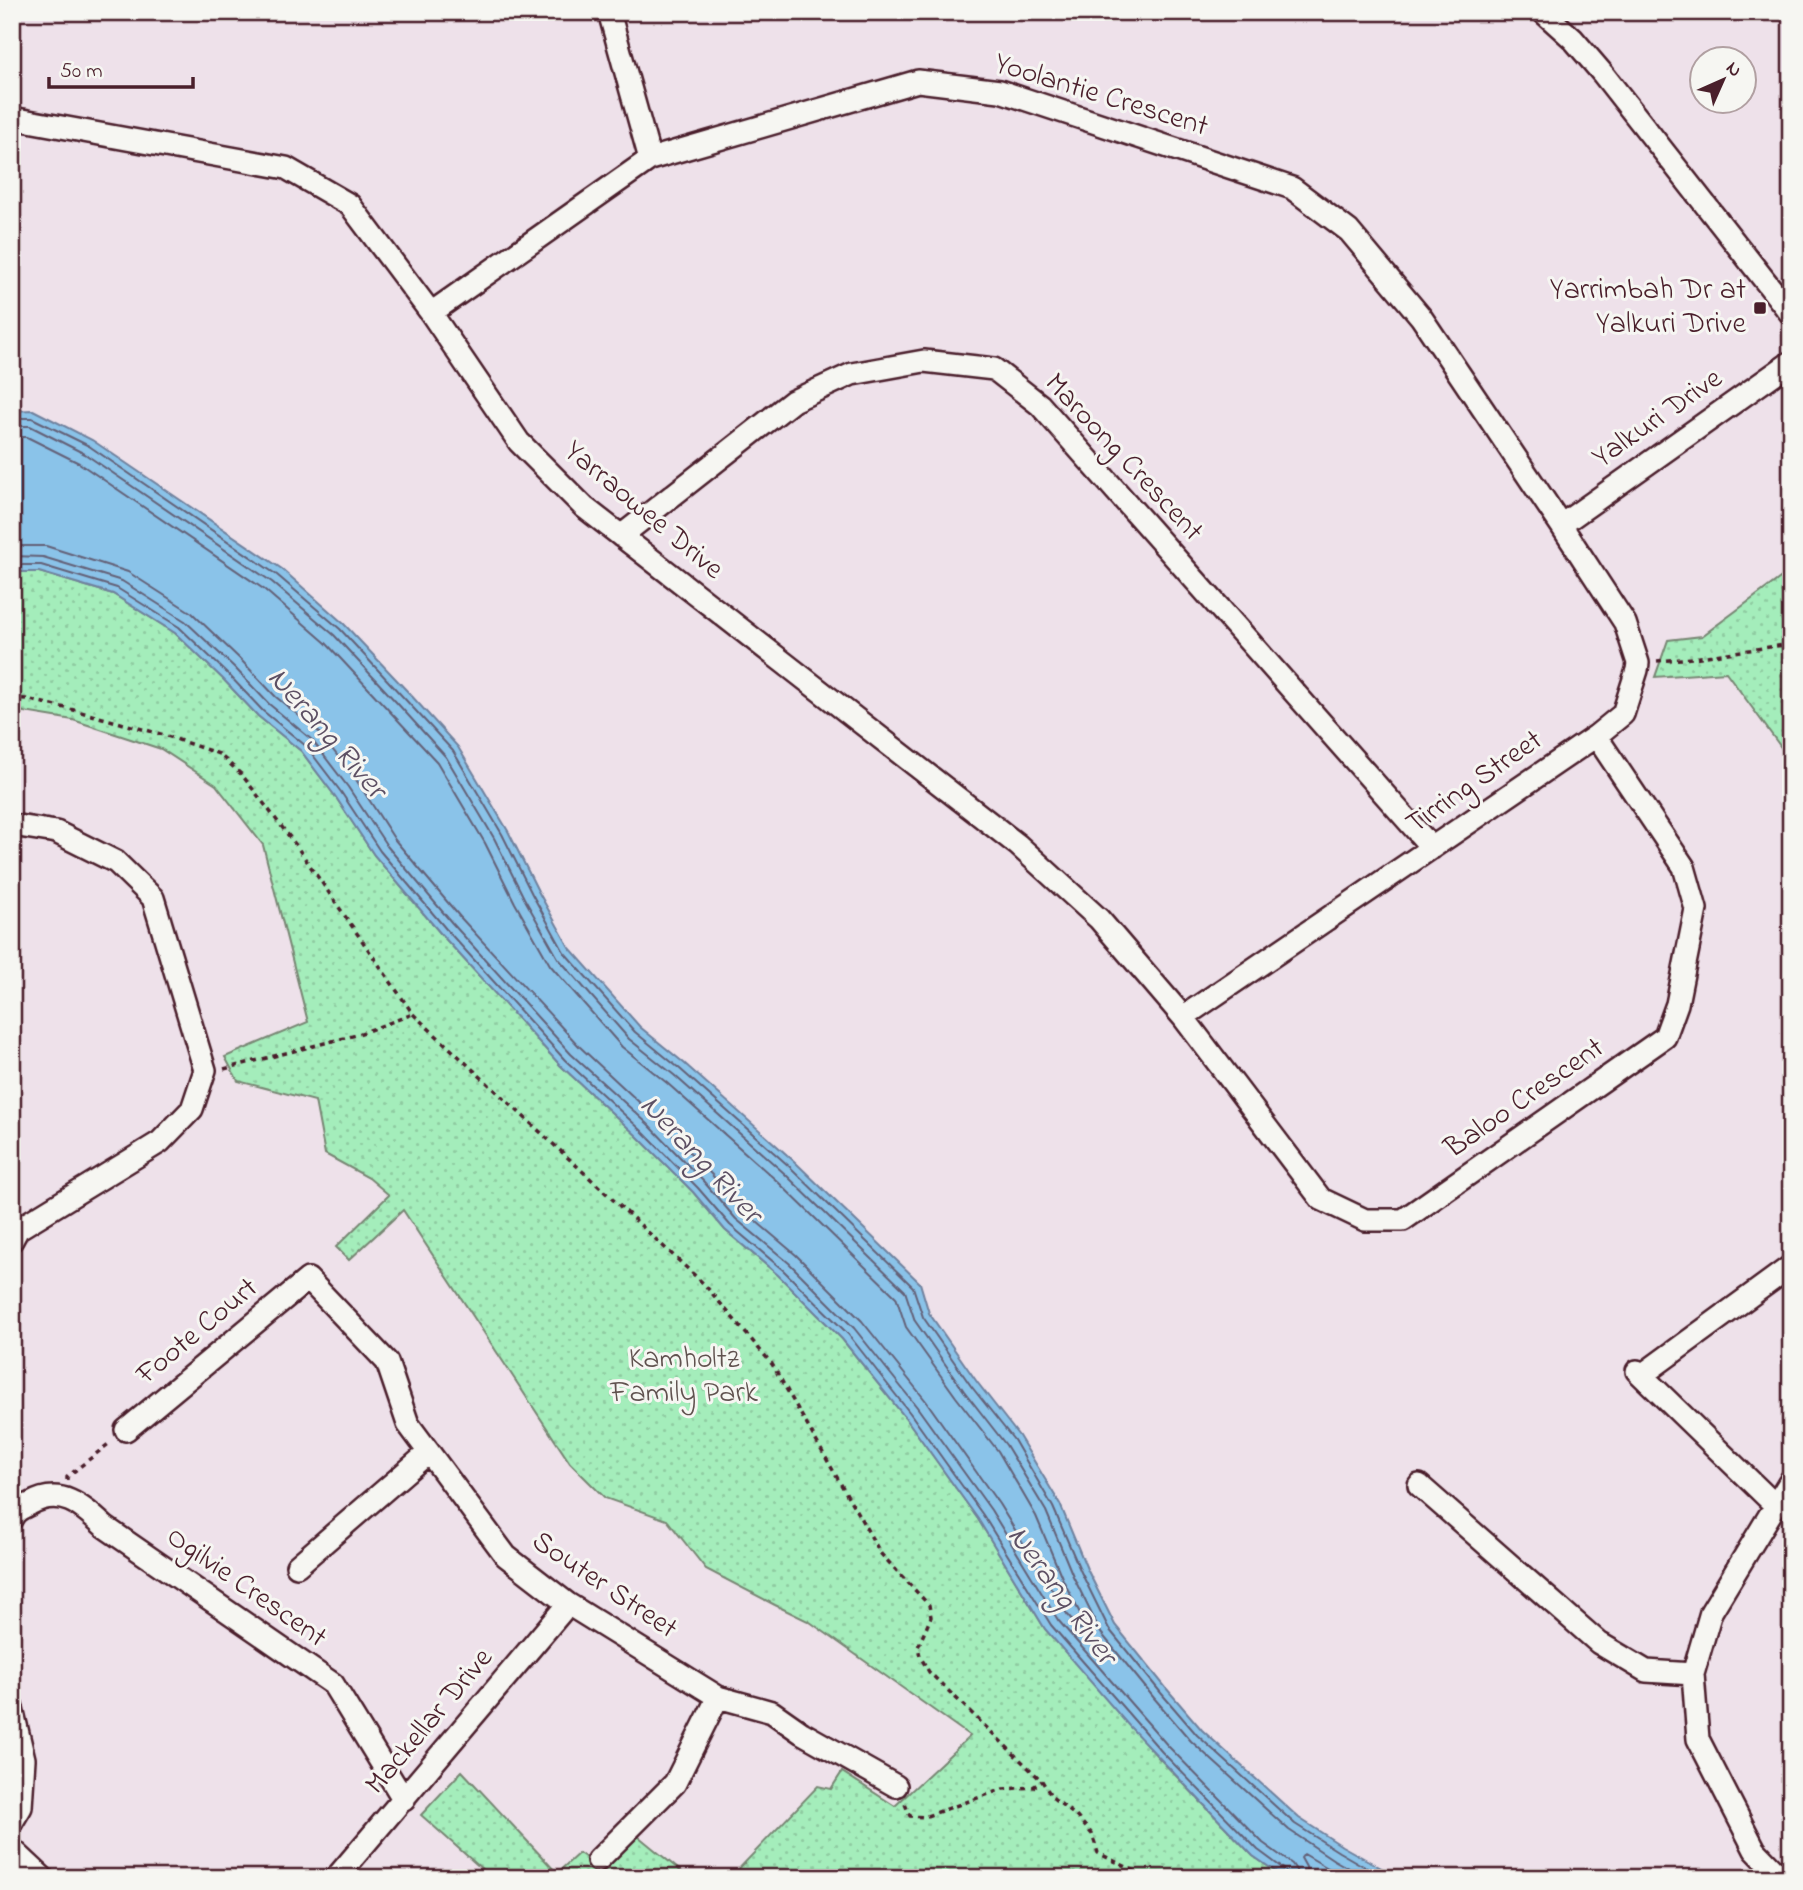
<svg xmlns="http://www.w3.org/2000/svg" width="1803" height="1890" viewBox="0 0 1803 1890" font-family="'Indie Flower',sans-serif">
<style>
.park{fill:url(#park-dots);stroke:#778673;stroke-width:2}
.water{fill:#8ac3e9;stroke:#70819d;stroke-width:2}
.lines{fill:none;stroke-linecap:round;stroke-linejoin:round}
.shore{stroke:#646177;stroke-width:2}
.minor-casing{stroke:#4a1f2b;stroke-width:26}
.path{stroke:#4a1f2b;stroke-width:3.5;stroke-dasharray:5 5;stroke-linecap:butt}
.minor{stroke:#f6f6f2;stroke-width:21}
.poi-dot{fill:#4a1f2b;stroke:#f6f6f2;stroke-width:2.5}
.labels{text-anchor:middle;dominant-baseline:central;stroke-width:6;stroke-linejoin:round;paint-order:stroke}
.street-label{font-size:30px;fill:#4a1f2b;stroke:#f6f6f2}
.poi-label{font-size:30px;fill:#4a1f2b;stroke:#f6f6f2;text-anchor:end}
.park-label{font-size:30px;fill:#60524f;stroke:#f6f6f2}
.water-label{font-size:32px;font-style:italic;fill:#5d5064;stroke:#f6f6f2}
</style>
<defs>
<pattern id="park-dots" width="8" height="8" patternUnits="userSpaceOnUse" patternTransform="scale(1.75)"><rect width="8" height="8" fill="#a4edbb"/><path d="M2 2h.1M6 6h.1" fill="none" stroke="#8fcba1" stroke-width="1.8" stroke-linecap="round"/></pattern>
</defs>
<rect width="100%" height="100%" fill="#eee1ea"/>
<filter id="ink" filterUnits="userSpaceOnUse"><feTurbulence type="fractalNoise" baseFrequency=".0143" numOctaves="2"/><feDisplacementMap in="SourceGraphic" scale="14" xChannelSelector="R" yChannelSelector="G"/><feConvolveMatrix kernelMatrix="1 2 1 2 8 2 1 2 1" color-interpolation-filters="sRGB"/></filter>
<g filter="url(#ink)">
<path class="park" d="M1791,570V761L1726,672L1655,677L1668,640L1702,636Z
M12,572H39L113,594L175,633L223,679L258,716L301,751L335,796L374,855L441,934L560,1065L636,1135L693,1192L725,1230L778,1275L842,1339L905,1417L978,1519L1045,1629L1157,1756L1253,1856L1285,1878H730L818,1786L831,1789L842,1772L895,1806L970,1736L810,1622L775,1605L706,1569L667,1520L605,1498L570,1463L403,1210L349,1260L336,1247L389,1195L369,1178L325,1154L315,1101L238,1081L225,1057L308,1022L263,845L216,785L161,749L73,720L12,710Z
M462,1771L557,1873L579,1853L603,1869L638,1836L689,1878H492L421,1815Z"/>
<path class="water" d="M33,410L92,440L282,569L344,624L409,693L458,747L508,831L538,891L569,947L640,1027L684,1063L795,1162L920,1283L929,1313L977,1382L1019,1436L1060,1504L1087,1569L1115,1625L1166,1688L1202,1730L1299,1818L1342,1846L1399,1878H1285L1253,1856L1129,1726L1045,1629L978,1519L905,1417L842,1339L778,1275L725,1230L693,1192L636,1135L560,1065L441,934L374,855L335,796L301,751L258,716L223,679L175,633L113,594L39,572H12V411Z"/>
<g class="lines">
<path class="shore" d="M12,418H32L89,446L277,575L340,629L453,751L502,834L532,894L564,952L635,1032L680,1069L790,1167L913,1287L923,1317L971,1386L1014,1440L1053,1507L1081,1572L1109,1629L1161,1693L1197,1735L1295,1824L1339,1852L1384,1878
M12,426H30L85,454L272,582L334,635L397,703L446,757L494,838L524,898L558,958L629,1039L674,1075L784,1173L905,1291L915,1321L964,1391L1006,1445L1046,1511L1073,1576L1101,1633L1154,1698L1191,1741L1289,1830L1334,1860L1366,1878
M12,437H27L79,463L265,590L326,643L437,762L485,843L515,903L550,965L622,1047L667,1083L777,1181L896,1297L906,1327L956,1397L998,1451L1036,1516L1063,1580L1086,1625L1085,1629H1080L1067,1614L999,1504L926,1401L862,1321L796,1255L744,1211L712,1175L655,1117L579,1046L460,917L395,840L357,781L319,732L276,697L241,660L192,613L128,572L46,546H12
M12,556L43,557L122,581L185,621L234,667L269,704L312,740L348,787L387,846L452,923L571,1054L648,1124L704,1182L736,1219L789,1263L854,1328L917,1407L991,1510L1058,1620L1168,1746L1263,1843L1292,1864L1296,1870L1297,1878
M12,565H41L117,588L179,627L228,674L263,711L306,746L341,792L380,851L446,929L565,1060L641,1130L698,1188L730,1225L783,1270L848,1334L910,1413L983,1515L1051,1625L1162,1752L1258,1850L1285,1870L1288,1878
M1307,1878L1306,1867L1301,1858L1304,1854L1345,1878"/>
<defs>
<path id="minor" d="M609,12L650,159
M1543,12L1573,39L1603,74L1791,314
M12,118L286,168L350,205L431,313L519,442L584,507L1018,845L1099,919L1183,1017L1321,1199L1365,1220H1403L1665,1037L1677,1004L1696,909L1684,867L1596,736
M431,313L650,159L918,81L1000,91L1292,188L1349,231L1421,317L1561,525L1625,623L1638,663L1637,670L1623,714L1596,736L1183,1017
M1561,525L1791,362
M621,536L793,401L852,374L924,361L994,369L1040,405L1432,848
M12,825L56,832L116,862L153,898L205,1070L192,1109L160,1142L18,1229L12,1240
M1637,1371L1775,1505
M1642,1375L1791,1266
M126,1430L308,1279L387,1362L408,1424L506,1556L568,1604L718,1697L772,1712L802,1733L896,1786
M1419,1485L1599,1643L1646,1671L1693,1674
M12,1518C16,1510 22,1508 30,1504C61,1486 82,1506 105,1527L333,1684L404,1800
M297,1566L429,1452
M12,1708L24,1759L21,1807L12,1822
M12,1849L43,1878
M598,1860L675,1783L718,1697
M336,1878L568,1604
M1782,1878L1755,1850L1698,1739L1693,1674L1711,1612L1791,1480"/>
</defs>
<use href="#minor" class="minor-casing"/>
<path class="path" d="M1783,12L1791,19
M1657,661L1693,658L1791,644
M12,698L26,699L70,709L164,735L219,754L242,775L295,844L413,1014L704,1284L772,1364L881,1554L929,1605L931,1617L918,1647L920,1656L929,1672L1042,1781L1052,1797L1076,1816L1092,1834L1098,1853L1149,1878
M224,1069L356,1035L413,1014
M67,1480V1477L111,1442
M905,1804L910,1816L924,1817L1003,1789L1033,1787L1042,1781"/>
<use href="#minor" class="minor"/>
</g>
</g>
<rect class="poi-dot" x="1753" y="301" width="14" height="14" rx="3.5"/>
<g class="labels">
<g class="street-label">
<text transform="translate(1101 96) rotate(17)">Yoolantie Crescent</text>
<text transform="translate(1658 419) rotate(-35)">Yalkuri Drive</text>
<text transform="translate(1123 458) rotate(47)">Maroong Crescent</text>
<text transform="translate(643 511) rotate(40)">Yarraowee Drive</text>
<text transform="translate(1475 783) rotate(-35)">Tirring Street</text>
<text transform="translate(1525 1099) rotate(-35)">Baloo Crescent</text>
<text transform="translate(198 1332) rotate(-40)">Foote Court</text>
<text transform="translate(604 1586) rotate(34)">Souter Street</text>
<text transform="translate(246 1588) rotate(35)">Ogilvie Crescent</text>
<text transform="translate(430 1722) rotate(-50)">Mackellar Drive</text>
</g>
<g class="poi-label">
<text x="1746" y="291">Yarrimbah Dr at<tspan x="1746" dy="34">Yalkuri Drive</tspan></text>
</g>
<g class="park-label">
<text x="684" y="1360">Kamholtz<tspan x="684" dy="34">Family Park</tspan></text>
</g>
<g class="water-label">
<text transform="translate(326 734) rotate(49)">Nerang River</text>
<text transform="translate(700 1160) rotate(47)">Nerang River</text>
<text transform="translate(1061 1596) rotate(54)">Nerang River</text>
</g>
</g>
<rect width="1803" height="1890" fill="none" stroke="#f6f6f2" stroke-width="42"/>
<rect x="21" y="21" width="1761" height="1848" fill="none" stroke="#4a1f2b" stroke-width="2.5" filter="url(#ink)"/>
<g transform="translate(1723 80) rotate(45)"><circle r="33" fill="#f6f6f2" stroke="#b1a0a2" stroke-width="2"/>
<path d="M0-5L12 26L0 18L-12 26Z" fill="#4a1f2b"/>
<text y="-10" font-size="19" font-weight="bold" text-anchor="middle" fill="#4a1f2b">N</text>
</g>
<path d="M49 77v10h144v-10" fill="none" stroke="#4a1f2b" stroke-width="3.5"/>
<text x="60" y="77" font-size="21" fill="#4a1f2b" stroke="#f6f6f2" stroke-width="5" paint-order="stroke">50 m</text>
</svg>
